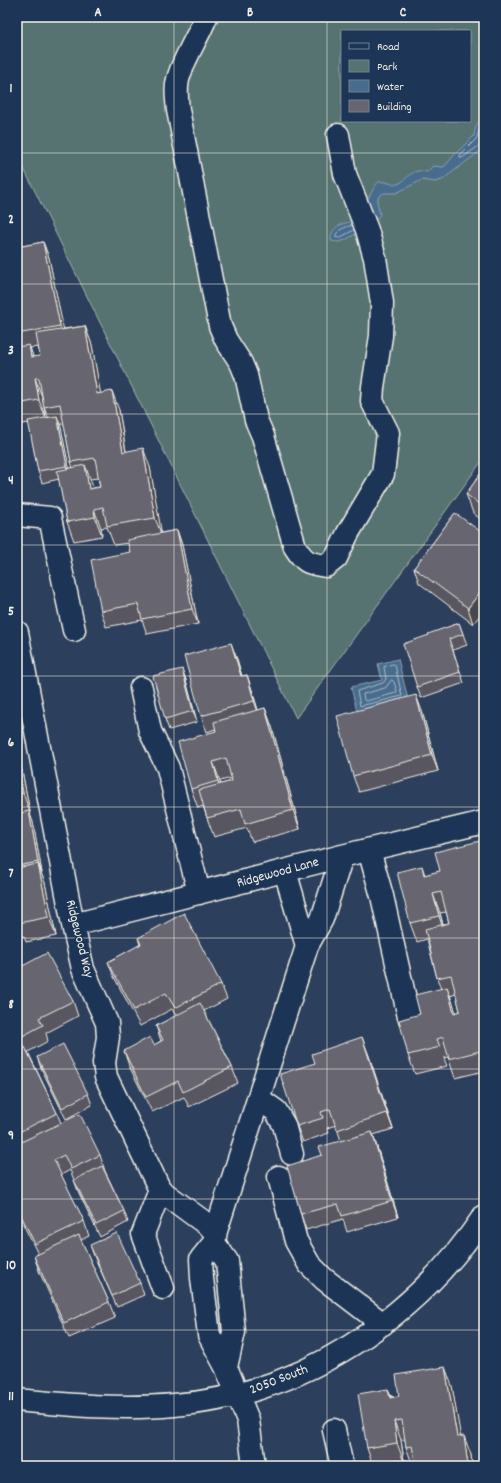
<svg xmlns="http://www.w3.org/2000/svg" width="501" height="1483" viewBox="0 0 501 1483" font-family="Dekko,sans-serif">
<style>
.green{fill:#567371;stroke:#a5b2ac;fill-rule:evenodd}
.water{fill:#466c8e;stroke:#8ca1b2}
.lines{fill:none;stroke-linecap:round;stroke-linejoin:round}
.shore{stroke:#aebcc4;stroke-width:1}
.minor-casing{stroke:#f4f1e8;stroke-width:25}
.minor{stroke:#1d3557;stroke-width:22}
.wall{fill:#585760;stroke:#f4f1e8;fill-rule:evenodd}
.shaded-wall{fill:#47474e;stroke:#f4f1e8}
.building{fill:#666570;stroke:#f4f1e8}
.grid{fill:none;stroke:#f4f1e8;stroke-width:1;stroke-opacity:0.55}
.labels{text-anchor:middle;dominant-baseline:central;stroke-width:3;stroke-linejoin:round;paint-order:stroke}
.street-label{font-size:14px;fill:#f4f1e8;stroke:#1d3557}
.neatline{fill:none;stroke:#f4f1e8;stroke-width:1.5}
.grid-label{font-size:13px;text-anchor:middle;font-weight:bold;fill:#f4f1e8}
</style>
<rect width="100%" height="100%" fill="#2c3f5c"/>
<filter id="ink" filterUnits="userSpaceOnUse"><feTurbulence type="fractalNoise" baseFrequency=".025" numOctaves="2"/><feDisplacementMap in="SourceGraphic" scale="8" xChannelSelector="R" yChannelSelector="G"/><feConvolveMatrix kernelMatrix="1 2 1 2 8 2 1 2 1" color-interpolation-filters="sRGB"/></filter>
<g filter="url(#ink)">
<path class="green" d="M17,17H484V458L296,718L17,155ZM342,31H470V121H342Z"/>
<path class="water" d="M484,115V148L442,180L435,182L422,180L396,193H384L379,196L377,201L380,215C373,222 347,242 338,242C336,242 334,241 331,241C330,224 346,224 357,219C362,212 374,184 379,182C387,180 392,187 400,183C406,180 410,172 418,171C420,170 424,172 427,172L433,166L443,167L445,166L455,154L474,136C475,126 478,122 484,115Z
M398,659L408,699L357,712L351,687L382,680L378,664Z"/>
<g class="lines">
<path class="shore" d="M484,121L479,129L477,138L460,155V157L462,158L480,145H484
M352,225C345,228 338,228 335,237L339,238L354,230
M394,664L395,665L402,696L360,706L357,691L383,683L386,679L384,667Z
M392,680L394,682L397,691L396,693L366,701L364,700L363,694L385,688Z"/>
<defs>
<path id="minor" d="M206,17C198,37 185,56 179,76C175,87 177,99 178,110L220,326L226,340L241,363L246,375L256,420L263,436L295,547C305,563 308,563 326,566L336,558L348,533L383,474L388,433L372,401L373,387L381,336L382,303L375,258L367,230L345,174L338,135
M17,515L50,518L74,630
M17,632L73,925L83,969L107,1023L108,1037L104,1063L106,1077L160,1190L216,1231L214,1243L201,1259L202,1278L209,1335L226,1367L248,1420L254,1466
M141,688L150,731L168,768L199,893
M369,850L382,896L409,1017
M285,871L307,946
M73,925L342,856L484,822
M259,1099L276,1111L284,1125L292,1154
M279,1177L296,1241L309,1264L324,1279L383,1324
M160,1190L143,1234L163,1288
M216,1231L307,946L322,919L342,856
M214,1243L227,1261L234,1332L226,1367
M17,1400C69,1405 121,1410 174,1405C301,1395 414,1320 484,1216
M334,1430L342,1466"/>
</defs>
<use href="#minor" class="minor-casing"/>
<use href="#minor" class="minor"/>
</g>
<path class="wall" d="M43,242L49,258L63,329L85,326L92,345L100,393L119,410L126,451L150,467L161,533L177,530L182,545L198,624L147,634L142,620L106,627L101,611L130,552L128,543L114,545L107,527L101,528L102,536L74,541L67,522L59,479L42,483L38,471L29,423L17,425V247ZM38,347L40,356L33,357L30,348ZM42,397L44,407L48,417L46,418ZM60,424H64L71,462L73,468H69ZM98,478L100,487L92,488L90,479Z
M484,469V522L473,513L466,494Z
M455,513L473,624L419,583L414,568Z
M459,623L467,645L453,650L464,683L421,698L417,687L428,635Z
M237,659L242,676L247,675L252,690L258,710L265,708L272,727L300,829L252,842L247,828L214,837L207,818L203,806L198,808L191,789L216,731L215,729L207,732L201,716ZM232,778V781L221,784L220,781Z
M182,669L186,680L197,722L169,730L165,719Z
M422,711L438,771L359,792L353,776Z
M17,752L20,761L30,812L29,813L33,822L42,873H41L45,883L56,936L26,942L24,936L17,937Z
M484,858V1071L455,1078L448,1057L444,1058L447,1066L415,1074L408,1055L420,1014L441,989L437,978L427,939L417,942L410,923L422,866L425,875L440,871ZM446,912L449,923L443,924L440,913ZM456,994L460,1011L456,1013L450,996Z
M138,938L221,984L227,999L204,1011L232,1067L238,1083L189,1107L184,1097L152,1112L129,1066L124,1051L154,1045L161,1041L156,1026L176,1016L172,1009L140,1026L114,977L108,962L140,945Z
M17,969L73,1001L78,1016L46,1033L48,1041L28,1052L57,1113L61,1123L100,1155L105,1171L124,1211L128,1222L100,1237L78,1191L74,1180L70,1170L61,1175L84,1221L89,1236L81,1240L109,1302L115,1318L69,1338L39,1271L34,1256L38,1254L17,1212Z
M368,1053L393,1129L373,1135L377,1147L398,1217L347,1232L343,1219L306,1230L301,1214L322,1155L341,1141L336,1125L327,1128L329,1133L303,1142L297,1126Z
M37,1057L88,1094L92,1105L66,1119L41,1068Z
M90,1245L140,1283L144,1295L117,1307L94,1256Z
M452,1386L460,1437L471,1455L472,1466H413L406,1447L405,1439L401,1440L404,1460H408L411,1466H373L367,1448L388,1389L392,1397Z"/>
<path class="shaded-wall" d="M43,242L49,258L66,341L60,326Z
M85,326L92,345L104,413L97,394Z
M29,345L36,364L31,357Z
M35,378L42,397L46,419L39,400Z
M112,391L119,410L129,471L123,452Z
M57,416L61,427L71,477L67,466Z
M143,448L150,467L162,536L155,518Z
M85,465L92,484L96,508L89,489Z
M94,509L101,528L102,536L95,517Z
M177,530L182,545L198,624L192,609Z
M484,587V610L473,624L468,608Z
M231,643L237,659L246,692L241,676Z
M182,669L186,680L197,722L193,711Z
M247,675L252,690L260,717L254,701Z
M416,695L422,711L438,771L432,755Z
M265,708L272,727L300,829L293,810Z
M17,752L20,761L30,812L23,793L17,761Z
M213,762L220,781L225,800L218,781Z
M29,811L33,822L42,873L38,862Z
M480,841L484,852V858Z
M38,864L45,883L56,936L49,917Z
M433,894L440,913L445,935L439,916Z
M447,987L454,1006L460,1032L454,1013Z
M362,1037L368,1053L393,1129L387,1113Z
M372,1132L377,1147L398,1217L392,1201Z
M445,1367L452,1386L464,1456L457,1437Z
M388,1389L395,1408L390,1398Z
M394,1421L401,1440L404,1462L397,1443Z
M464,1436L471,1455L472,1466H468Z"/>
<path class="building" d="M43,242L60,326L17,334V247Z
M85,326L97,394L112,391L123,452L143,448L155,518L107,526L103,507L94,509L95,517L67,522L57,471L85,465L89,489L100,487L95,458L71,462L60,404L44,407L39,378H35L39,400L17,404V347L29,345L31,357L40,356L36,334Z
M57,416L67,466L38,471L28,421Z
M484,469V508L466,494Z
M455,513L484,534V587L468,608L414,568Z
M177,530L192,609L142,619L138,604L101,611L91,560L130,552L127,540Z
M459,623L463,634L449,639L460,672L417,687L403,644L429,635L428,634Z
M231,643L241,676L247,675L254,701L201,716L184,656Z
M182,669L193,711L165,719L153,676Z
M416,695L432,755L353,776L337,716Z
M265,708L293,810L245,824L241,809L207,818L199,790L232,781L226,758L213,762L218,781L191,789L178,742L216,731L214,722Z
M17,761L23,793L17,795Z
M29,811L38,862L17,866V814Z
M480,841L484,858V1050L449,1059L443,1037L437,1039L440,1047L408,1055L399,1020L420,1014L415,995L447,987L454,1013L460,1011L451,975L437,978L425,929L449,923L441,892L433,894L439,916L410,923L397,872L422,866L424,875L440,871L435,852Z
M38,864L49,917L19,923L18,916H17V868Z
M184,913L221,984L175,1008L166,993L134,1010L108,962L141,944L138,938Z
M47,953L73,1001L39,1018L43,1025L17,1039V969Z
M200,1003L232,1067L183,1092L178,1081L146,1097L124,1051L150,1037L154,1045L163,1040L156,1026Z
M362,1037L387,1113L337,1130L330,1109L321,1112L323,1118L297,1126L280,1074L315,1063L312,1054Z
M63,1044L88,1094L62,1108L37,1057Z
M25,1047L57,1113L17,1133V1051Z
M80,1114L100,1155L71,1169L64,1155L54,1160L84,1221L35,1244L17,1207V1144Z
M372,1132L392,1201L342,1216L338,1204L301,1214L287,1166L322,1155L319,1147Z
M102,1166L124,1211L96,1225L74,1180Z
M117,1233L140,1283L112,1296L90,1245Z
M79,1235L109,1302L64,1323L34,1256Z
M445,1367L457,1437L464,1436L468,1466H416L412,1446L406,1447L402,1420L394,1421L397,1443L367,1448L358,1394L388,1389L390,1398L399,1396L396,1375Z
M408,1460L409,1466H380V1464Z
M56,1463L57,1466H37Z"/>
</g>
<path class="grid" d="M174,17V1466M327,17V1466M17,153H484M17,284H484M17,414H484M17,545H484M17,676H484M17,807H484M17,938H484M17,1069H484M17,1199H484M17,1330H484"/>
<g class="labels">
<g class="street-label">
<text transform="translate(278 873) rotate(-15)">Ridgewood Lane</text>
<text transform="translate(79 939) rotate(76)">Ridgewood Way</text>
<text transform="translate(279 1380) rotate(-21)">2050 South</text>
</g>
</g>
<rect width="501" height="1483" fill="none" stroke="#1d3557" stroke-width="44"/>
<rect x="341" y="30" width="130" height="92" fill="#1d3557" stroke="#738091"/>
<rect x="349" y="43" width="20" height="6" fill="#1d3557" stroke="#738091"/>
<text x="377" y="50" font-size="12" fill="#f4f1e8">Road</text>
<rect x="349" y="60" width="20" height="12" fill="#567371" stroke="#738091"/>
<text x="377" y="70" font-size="12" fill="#f4f1e8">Park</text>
<rect x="349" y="80" width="20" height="12" fill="#466c8e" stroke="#738091"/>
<text x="377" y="90" font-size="12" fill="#f4f1e8">Water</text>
<rect x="349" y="100" width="20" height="12" fill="#666570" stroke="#738091"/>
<text x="377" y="110" font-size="12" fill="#f4f1e8">Building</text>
<rect x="22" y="22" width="457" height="1439" class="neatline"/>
<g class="grid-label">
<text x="98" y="16">A</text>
<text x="250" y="16">B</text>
<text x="403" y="16">C</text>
<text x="11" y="92">1</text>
<text x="11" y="223">2</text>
<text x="11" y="354">3</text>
<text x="11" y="484">4</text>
<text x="11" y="615">5</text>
<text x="11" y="746">6</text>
<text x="11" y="877">7</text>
<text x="11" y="1008">8</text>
<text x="11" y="1139">9</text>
<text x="11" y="1269">10</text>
<text x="11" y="1400">11</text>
</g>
</svg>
